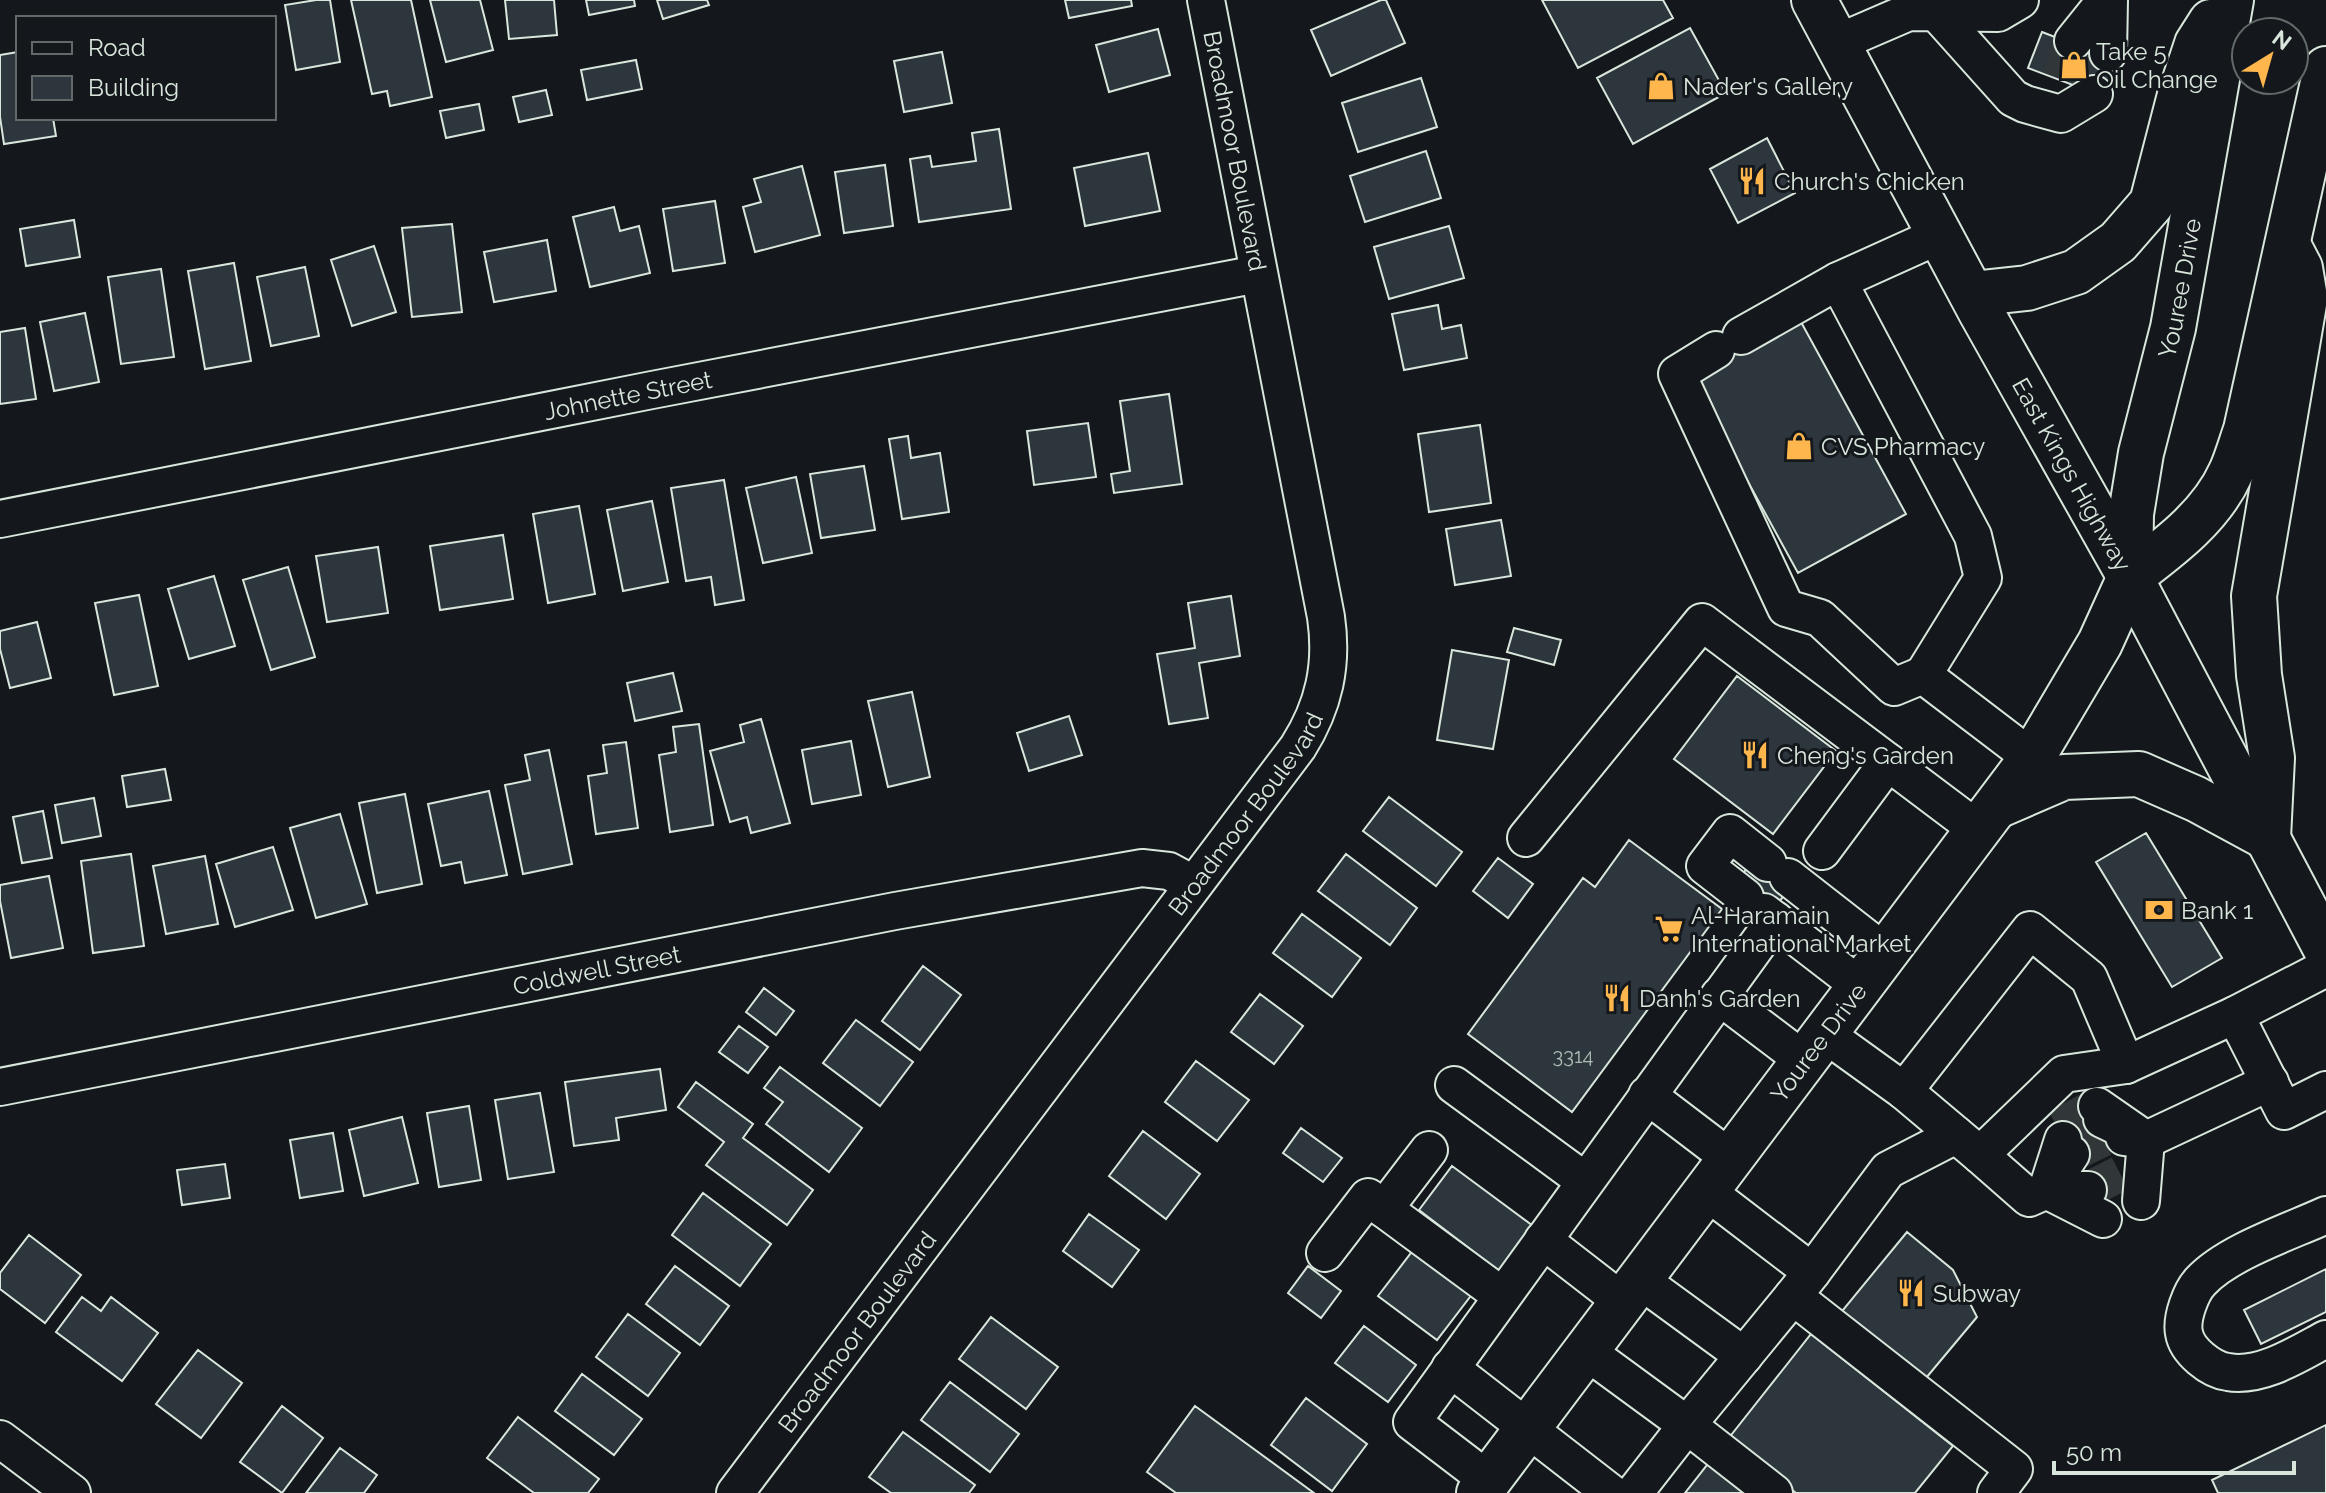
<svg xmlns="http://www.w3.org/2000/svg" width="2326" height="1493" viewBox="0 0 2326 1493" font-family="Raleway,sans-serif">
<style>
.building{fill:#2c363c;stroke:#d8e6dc;stroke-width:2}
.lines{fill:none;stroke-linecap:round;stroke-linejoin:round}
.minor-tunnel{stroke:#313739;stroke-width:36;stroke-dasharray:36 18;stroke-linecap:butt}
.minor-casing{stroke:#d8e6dc;stroke-width:40}
.major-casing{stroke:#d8e6dc;stroke-width:48}
.minor{stroke:#14181c;stroke-width:36}
.major{stroke:#14181c;stroke-width:44}
.labels{text-anchor:middle;dominant-baseline:central;stroke-width:6;stroke-linejoin:round;paint-order:stroke}
.number-label{font-size:20px;fill:#adbab4}
.poi-label{font-size:24px;fill:#d8e6dc;stroke:#14181c;text-anchor:start}
.street-label{font-size:24px;fill:#d8e6dc;stroke:#14181c}
</style>
<rect width="100%" height="100%" fill="#14181c"/>
<path class="building" d="M316,0H330L340,62L296,70L285,5Z
M351,0H411L432,97L390,106L387,91L372,94Z
M430,0H480L493,50L446,62Z
M505,0H554L557,35L509,39Z
M586,0H634L635,6L589,15Z
M657,0H707L709,5L663,19Z
M1065,0H1131L1132,6L1069,18Z
M1381,0H1386L1405,43L1331,76L1311,30Z
M1542,0H1663L1673,18L1578,68Z
M1690,28L1726,93L1633,144L1597,78Z
M1158,29L1170,75L1109,92L1096,45Z
M2042,32L2120,62L2107,98L2028,68Z
M18,52V118H53L56,136L4,144L0,117V55Z
M942,52L952,103L904,112L894,61Z
M636,60L642,89L587,100L581,70Z
M1421,78L1437,127L1358,152L1342,103Z
M546,90L552,115L519,122L513,97Z
M479,104L484,130L446,138L440,111Z
M999,129L1011,209L919,222L910,159L930,156L932,167L976,161L972,133Z
M1767,138L1795,193L1738,223L1710,169Z
M1426,151L1441,198L1365,222L1350,176Z
M1148,153L1160,211L1085,226L1074,168Z
M885,165L893,226L844,233L835,172Z
M802,166L820,235L755,252L743,207L761,202L754,179Z
M715,201L725,263L673,271L663,209Z
M614,207L620,231L639,226L650,273L590,287L573,217Z
M74,220L80,257L26,266L20,229Z
M452,224L462,312L412,317L402,228Z
M1449,226L1464,278L1389,299L1374,247Z
M547,240L556,291L494,302L484,252Z
M374,246L396,312L352,326L331,260Z
M234,263L251,361L205,369L188,271Z
M305,267L319,336L271,346L257,277Z
M161,269L174,357L121,364L108,277Z
M1438,305L1442,329L1461,325L1467,358L1404,370L1392,314Z
M85,313L99,382L54,391L40,322Z
M1801,322L1906,514L1798,573L1691,378L1737,329Z
M25,328L36,399L0,404V332Z
M1169,394L1182,484L1114,493L1111,474L1130,471L1120,401Z
M1088,423L1096,477L1034,485L1027,431Z
M1480,425L1491,503L1429,512L1418,434Z
M908,436L911,458L940,453L949,512L902,519L889,439Z
M864,466L875,530L821,538L810,474Z
M796,477L812,553L763,563L746,488Z
M724,480L744,600L715,605L711,577L686,581L671,488Z
M652,501L668,582L623,591L607,510Z
M579,506L595,594L548,603L533,514Z
M1501,520L1511,576L1455,585L1446,529Z
M503,535L513,599L440,610L430,546Z
M378,547L388,613L327,622L316,556Z
M288,567L315,657L271,670L243,580Z
M214,576L235,646L189,659L168,589Z
M139,595L158,686L114,695L95,603Z
M1231,596L1240,656L1199,663L1208,718L1169,724L1157,654L1195,648L1188,603Z
M37,622L51,678L10,688L0,649V631Z
M1514,628L1561,640L1554,665L1507,652Z
M1452,650L1509,660L1493,749L1437,740Z
M673,673L682,711L635,721L627,683Z
M1737,676L1836,751L1773,834L1674,759Z
M912,692L930,777L888,787L868,701Z
M1069,716L1082,755L1029,771L1017,733Z
M761,719L790,823L751,833L747,817L730,822L710,751L744,742L740,725Z
M699,724L713,825L670,832L659,755L676,752L673,727Z
M851,741L861,795L812,804L802,750Z
M626,742L638,828L596,834L588,776L607,773L603,745Z
M549,750L572,864L523,874L505,785L530,780L525,755Z
M165,769L171,800L127,807L122,776Z
M489,791L507,875L465,883L461,862L441,866L428,804Z
M405,794L422,884L377,893L359,803Z
M1389,797L1462,852L1436,886L1363,831Z
M94,798L101,836L62,843L55,805Z
M43,811L52,858L22,863L13,817Z
M340,814L367,904L316,918L290,828Z
M2146,833L2222,958L2172,987L2096,862Z
M1629,840L1722,909L1572,1112L1468,1034L1583,878L1595,887Z
M273,847L293,910L235,927L216,864Z
M131,854L144,946L93,953L81,861Z
M1346,854L1417,908L1390,945L1318,891Z
M205,856L218,924L166,934L153,866Z
M1498,858L1533,884L1508,918L1473,891Z
M1754,859L1790,888L1771,912L1735,884Z
M49,876L63,948L11,958L0,901V885Z
M1302,914L1361,958L1332,997L1273,953Z
M923,966L961,995L920,1050L882,1021Z
M764,988L794,1011L776,1035L746,1012Z
M1260,994L1303,1026L1274,1064L1231,1032Z
M856,1020L913,1062L880,1106L823,1063Z
M739,1026L768,1047L748,1073L719,1052Z
M1196,1061L1249,1100L1217,1141L1165,1102Z
M780,1067L862,1128L829,1172L766,1124L783,1102L764,1088Z
M660,1069L666,1110L616,1118L619,1140L574,1146L565,1082Z
M696,1082L753,1124L743,1138L813,1190L787,1225L706,1165L724,1142L678,1107Z
M540,1093L554,1172L508,1179L495,1100Z
M469,1106L481,1180L439,1187L427,1113Z
M402,1117L418,1183L364,1196L349,1130Z
M1301,1128L1342,1158L1323,1182L1283,1153Z
M1143,1131L1200,1174L1166,1219L1109,1176Z
M333,1133L343,1191L300,1198L290,1140Z
M225,1164L230,1198L182,1205L177,1170Z
M1452,1166L1533,1226L1499,1271L1419,1210Z
M703,1193L771,1244L740,1286L672,1235Z
M1089,1214L1139,1250L1112,1287L1063,1251Z
M1907,1232L1953,1270L1977,1317L1921,1384L1838,1316Z
M29,1235L81,1275L45,1323L0,1289V1273Z
M1414,1249L1473,1293L1437,1340L1378,1296Z
M675,1266L729,1306L700,1345L646,1304Z
M1308,1266L1341,1291L1321,1318L1288,1293Z
M2326,1269V1312L2261,1344L2244,1310Z
M82,1297L101,1311L111,1297L158,1333L122,1381L56,1332Z
M628,1314L680,1353L648,1396L596,1357Z
M991,1317L1058,1367L1026,1409L959,1359Z
M1364,1326L1416,1365L1388,1402L1335,1363Z
M1811,1334L1953,1446L1915,1493H1796L1728,1439Z
M198,1350L242,1383L201,1438L156,1404Z
M582,1374L642,1419L614,1455L555,1411Z
M950,1382L1019,1434L990,1472L921,1420Z
M1306,1398L1367,1444L1332,1491L1271,1445Z
M282,1406L323,1438L282,1493L240,1462Z
M1195,1406L1314,1493H1176L1147,1472Z
M518,1417L599,1479L588,1493H534L487,1458Z
M2326,1425V1493H2218L2212,1480Z
M903,1432L975,1485L969,1493H891L869,1477Z
M340,1448L377,1475L364,1493H306Z
M1711,1460L1753,1493H1685Z"/>
<g class="lines">
<path class="minor-tunnel" d="M2060,78L2073,41
M2057,1127L2097,1106
M2071,1154L2109,1136
M2088,1190L2127,1170"/>
<defs>
<g id="minor">
<path d="M1936,12L2013,98L2025,104L2061,114L2094,94"/>
<path d="M2073,41L2106,0"/>
<path d="M1837,43L1909,12L1998,13L2020,0"/>
<path d="M2108,53L2109,0"/>
<path d="M1838,281L1973,536L1983,578L1923,675"/>
<path d="M1741,336L1838,281L1940,235"/>
<path d="M1716,350L1677,374L1786,608L1820,618L1894,687L1923,675L2032,758"/>
<path id="s1" d="M0,519L652,390L1258,274"/>
<path d="M1526,838L1702,622L1977,829"/>
<path d="M1822,851L1888,762"/>
<path d="M1788,877L1884,952"/>
<path d="M1745,897L1705,866L1730,833L1768,863"/>
<path d="M1764,912L1860,986"/>
<path d="M2326,968L2235,1015L2284,1111L2326,1090"/>
<path d="M1719,996L1805,1061"/>
<path d="M1825,1034L1904,1091L1980,1155L2064,1074L2126,1065L2235,1015"/>
<path d="M1454,1085L1585,1181"/>
<path id="s2" d="M0,1087L895,911L1142,868L1169,871L1193,884"/>
<path d="M1904,1091L2030,930L2089,978L2126,1065"/>
<path d="M1647,1095L1731,1159"/>
<path d="M2097,1106L2146,1140L2102,1119"/>
<path d="M2124,1137L2146,1140L2141,1201"/>
<path d="M2063,1140L2047,1190L2071,1154"/>
<path d="M2146,1140L2270,1082"/>
<path d="M1429,1150L1384,1209L1502,1296"/>
<path d="M1980,1155L2029,1198L2047,1190H2088"/>
<path d="M1706,1191L1812,1272L1888,1170L1956,1135"/>
<path d="M2052,1193L2103,1219"/>
<path d="M2326,1215C2289,1232 2228,1252 2201,1281C2191,1291 2181,1318 2184,1333C2187,1351 2211,1370 2228,1372C2261,1378 2298,1354 2326,1339"/>
<path d="M1543,1240L1623,1302"/>
<path d="M1325,1253L1368,1197L1384,1209"/>
<path d="M1812,1272L1793,1296L2014,1469L1996,1493"/>
<path d="M1640,1280L1744,1356"/>
<path d="M1586,1351L1687,1425L1793,1296"/>
<path d="M1450,1368L1611,1493"/>
<path d="M0,1439L72,1493"/>
<path d="M1488,1480L1412,1422L1775,920"/>
<path id="s3" d="M735,1493L1298,747C1324,706 1333,665 1326,617L1206,0"/>
<path d="M1634,1493L1687,1425L1774,1493"/>
</g>
<g id="major">
<path id="s4" d="M1814,0L1981,312L2130,577L2326,949"/>
<path d="M1972,294L2027,288L2076,272L2118,242L2152,203L2180,95L2197,44L2211,22"/>
<path d="M2130,577C2168,548 2211,517 2231,472C2237,459 2241,444 2246,430L2326,69"/>
<path d="M1997,806L2064,777L2139,774L2196,799L2268,838L2272,758L2259,675L2254,596L2305,298L2300,268L2288,245"/>
<path id="s5" d="M1479,1493L2032,758L2100,643L2130,577L2131,514L2141,453L2173,328L2231,0"/>
</g>
</defs>
<use href="#minor" class="minor-casing"/>
<use href="#major" class="major-casing"/>
<use href="#minor" class="minor"/>
<use href="#major" class="major"/>
</g>
<defs>
<symbol id="shop-bare" viewBox="-9 -9 18 18"><path d="M-5-2.5h2.3a2.7 3.5 0 0 1 5.4 0H5L5.5 6h-11ZM-1.5-2.5h3a1.5 2.3 0 0 0-3 0Z" fill="#ffb74d" stroke="#14181c" stroke-width="2.5" paint-order="stroke"/></symbol>
<symbol id="restaurant-bare" viewBox="-9 -9 18 18"><path d="M-5-6h1v4h1v-4h1v4h1v-4h1v5L-1.5 .5V6h-2V.5L-5-1ZM5-6V6H3V1.5H1.5Q1.5-4 5-6Z" fill="#ffb74d" stroke="#14181c" stroke-width="2.5" paint-order="stroke"/></symbol>
<symbol id="bank-bare" viewBox="-9 -9 18 18"><path d="M-6-4H6V4H-6ZM0-2.3a2.3 2.3 0 1 0 0 4.6a2.3 2.3 0 1 0 0-4.6Z" fill="#ffb74d" stroke="#14181c" stroke-width="2.5" paint-order="stroke"/></symbol>
<symbol id="supermarket-bare" viewBox="-9 -9 18 18"><path d="M-6-5.5h2.5l.6 2H6L4.5 2H-2.5L-4.4-4H-6ZM-1.5 3.2a1.3 1.3 0 1 0 .1 0ZM3 3.2a1.3 1.3 0 1 0 .1 0Z" fill="#ffb74d" stroke="#14181c" stroke-width="2.5" paint-order="stroke"/></symbol>
</defs>
<g fill-rule="evenodd">
<use href="#shop-bare" x="2054" y="45" width="40" height="40"/>
<use href="#shop-bare" x="1641" y="66" width="40" height="40"/>
<use href="#restaurant-bare" x="1732" y="161" width="40" height="40"/>
<use href="#shop-bare" x="1779" y="426" width="40" height="40"/>
<use href="#restaurant-bare" x="1735" y="735" width="40" height="40"/>
<use href="#bank-bare" x="2139" y="890" width="40" height="40"/>
<use href="#supermarket-bare" x="1649" y="909" width="40" height="40"/>
<use href="#restaurant-bare" x="1597" y="978" width="40" height="40"/>
<use href="#restaurant-bare" x="1891" y="1273" width="40" height="40"/>
</g>
<g class="labels">
<g class="number-label">
<text x="1573" y="1056">3314</text>
</g>
<g class="poi-label">
<text x="2096" y="51">Take 5<tspan x="2096" dy="28">Oil Change</tspan></text>
<text x="1683" y="86">Nader's Gallery</text>
<text x="1774" y="181">Church's Chicken</text>
<text x="1821" y="446">CVS Pharmacy</text>
<text x="1777" y="755">Cheng's Garden</text>
<text x="2181" y="910">Bank 1</text>
<text x="1691" y="915">Al-Haramain<tspan x="1691" dy="28">International Market</tspan></text>
<text x="1639" y="998">Danh's Garden</text>
<text x="1933" y="1293">Subway</text>
</g>
<g class="street-label">
<text transform="translate(1235 151) rotate(79)">Broadmoor Boulevard</text>
<text stroke="none"><textPath href="#s5" startOffset="1420">Youree Drive</textPath></text>
<text stroke="none"><textPath href="#s1" startOffset="640">Johnette Street</textPath></text>
<text stroke="none"><textPath href="#s4" startOffset="540">East Kings Highway</textPath></text>
<text stroke="none"><textPath href="#s3" startOffset="850">Broadmoor Boulevard</textPath></text>
<text stroke="none"><textPath href="#s2" startOffset="608">Coldwell Street</textPath></text>
<text stroke="none"><textPath href="#s5" startOffset="564">Youree Drive</textPath></text>
<text stroke="none"><textPath href="#s3" startOffset="202">Broadmoor Boulevard</textPath></text>
</g>
</g>
<rect x="16" y="16" width="260" height="104" fill="#14181c" stroke="#626a69" stroke-width="2"/>
<rect x="32" y="42" width="40" height="12" fill="#14181c" stroke="#626a69" stroke-width="2"/>
<text x="88" y="56" font-size="24" fill="#d8e6dc">Road</text>
<rect x="32" y="76" width="40" height="24" fill="#2c363c" stroke="#626a69" stroke-width="2"/>
<text x="88" y="96" font-size="24" fill="#d8e6dc">Building</text>
<g transform="translate(2270 56) rotate(37)"><circle r="38" fill="#14181c" stroke="#626a69" stroke-width="2"/>
<path d="M0-6L14 30L0 20L-14 30Z" fill="#ffb74d"/>
<text y="-12" font-size="22" font-weight="bold" text-anchor="middle" fill="#d8e6dc">N</text>
</g>
<path d="M2054 1461v12h240v-12" fill="none" stroke="#d8e6dc" stroke-width="4"/>
<text x="2066" y="1461" font-size="24" fill="#d8e6dc" stroke="#14181c" stroke-width="6" paint-order="stroke">50 m</text>
</svg>
